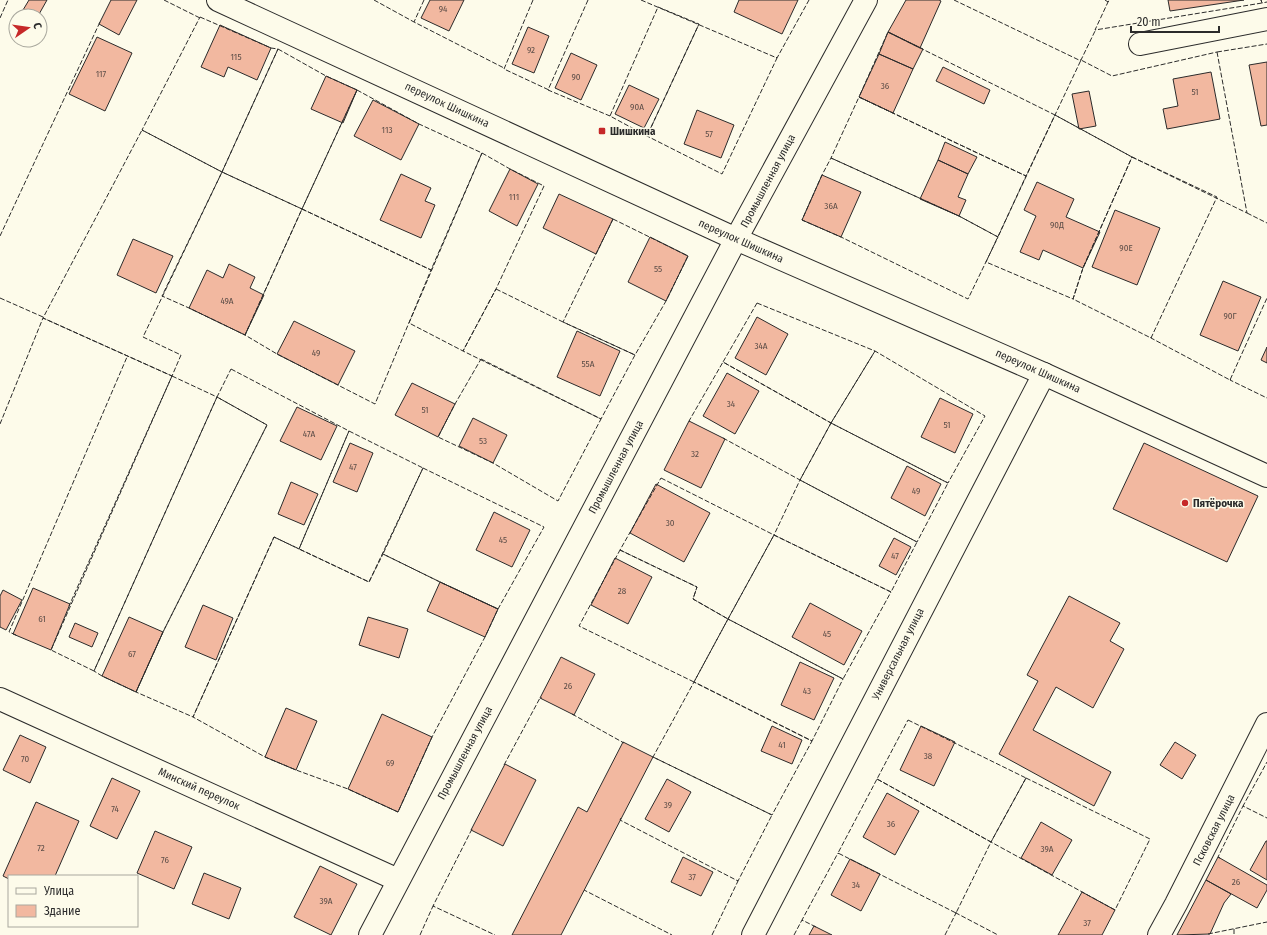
<svg xmlns="http://www.w3.org/2000/svg" width="1267" height="935" viewBox="0 0 1267 935" font-family="'Fira Sans Condensed',sans-serif">
<style>
.building{fill:#f2b8a0;stroke:#2b2b2b}
.lines{fill:none;stroke-linecap:round;stroke-linejoin:round}
.minor-casing{stroke:#2b2b2b;stroke-width:24}
.major-casing{stroke:#2b2b2b;stroke-width:24}
.minor{stroke:#fdfbea;stroke-width:22}
.major{stroke:#fdfbea;stroke-width:22}
.fence{stroke:#2b2b2b;stroke-width:1;stroke-dasharray:5 2;stroke-linecap:butt}
.poi-dot{fill:#c62828;stroke:#fdfbea;stroke-width:1.5}
.labels{text-anchor:middle;dominant-baseline:central;stroke-width:3;stroke-linejoin:round;paint-order:stroke}
.number-label{font-size:9px;fill:#5d4e48}
.street-label{font-size:11px;fill:#2b2b2b;stroke:#fdfbea}
.poi-label{font-size:11px;font-weight:bold;fill:#2b2b2b;stroke:#fdfbea;text-anchor:start}
</style>
<rect width="100%" height="100%" fill="#fdfbea"/>
<path class="building" d="M29,0H47L38,16H34L23,10Z
M111,0H137L119,35L99,24Z
M430,0H464L449,31L421,18Z
M739,0H798L782,34L734,12Z
M906,0H939L941,1L920,48L888,32Z
M1168,0H1244L1170,11Z
M220,25L271,48L257,80L228,67L224,77L201,67Z
M528,27L549,36L534,73L512,64Z
M888,32L923,49L913,69L879,54Z
M97,37L132,53L105,111L69,94Z
M571,53L597,65L581,100L555,88Z
M879,54L913,69L893,113L859,97Z
M1267,62V125L1261,126L1249,65Z
M943,67L990,90L984,104L936,81Z
M1211,72L1220,119L1167,129L1163,109L1178,106L1173,79Z
M326,76L357,90L343,123L311,109Z
M629,85L659,99L644,128L615,114Z
M1089,91L1096,126L1079,129L1072,94Z
M373,100L419,124L401,160L354,136Z
M697,110L734,125L721,158L684,144Z
M945,142L977,157L968,174L938,160Z
M938,160L968,174L958,197L966,200L959,216L920,199Z
M510,169L538,184L517,226L489,211Z
M401,174L431,188L425,201L435,205L421,238L380,220Z
M822,175L861,192L841,237L802,220Z
M1037,182L1074,199L1066,217L1100,232L1083,268L1043,250L1039,260L1020,252L1036,216L1024,210Z
M559,194L613,219L596,254L543,228Z
M1115,210L1160,228L1137,285L1092,267Z
M650,237L688,256L666,301L628,282Z
M133,239L173,256L156,293L117,275Z
M229,264L255,277L250,288L264,295L245,335L189,308L207,270L223,278Z
M1223,281L1261,297L1238,351L1200,335Z
M757,317L788,334L766,375L735,358Z
M294,321L355,351L338,385L277,354Z
M577,331L620,351L600,396L557,377Z
M1267,347V363L1261,360Z
M727,373L759,391L735,434L703,416Z
M412,383L455,404L438,437L395,415Z
M940,398L973,414L955,453L921,437Z
M297,407L337,426L321,460L280,441Z
M473,418L507,435L493,463L459,446Z
M689,421L725,439L701,488L664,470Z
M350,443L373,453L357,492L333,482Z
M1144,443L1258,496L1227,562L1113,509Z
M907,466L941,484L925,516L891,498Z
M291,482L318,494L304,525L278,514Z
M656,484L710,513L684,562L630,533Z
M494,512L530,530L512,567L476,550Z
M894,538L911,547L896,575L879,566Z
M615,558L652,577L628,624L591,605Z
M440,582L498,609L485,637L427,611Z
M33,588L70,604L51,650L13,634Z
M3,590L22,600L6,630L0,627V596Z
M1069,596L1120,623L1110,641L1124,649L1093,708L1056,687L1033,730L1111,772L1094,806L999,754L1038,681L1027,675Z
M810,603L862,631L844,665L792,637Z
M203,605L233,618L216,660L185,647Z
M129,617L163,632L136,692L102,676Z
M368,617L408,629L399,658L359,645Z
M75,623L98,633L92,647L69,637Z
M561,657L595,674L574,715L540,698Z
M800,662L834,678L814,720L781,705Z
M286,708L317,721L296,770L265,757Z
M382,714L432,737L398,812L348,789Z
M772,726L802,740L792,764L761,751Z
M921,726L955,742L934,786L900,770Z
M20,735L46,747L30,783L3,770Z
M623,742L653,757L561,935H512L578,807L587,812Z
M1175,742L1196,755L1182,779L1160,765Z
M505,764L536,780L503,846L471,830Z
M112,778L140,791L117,839L90,826Z
M667,779L691,792L669,832L645,819Z
M887,793L919,811L895,855L863,837Z
M36,802L79,821L55,876H9V879L3,876Z
M1041,822L1072,840L1052,875L1021,858Z
M155,831L192,847L174,889L137,873Z
M1266,841H1267V880L1250,870Z
M683,857L713,872L701,896L671,882Z
M1218,857L1267,885V890L1257,908L1206,880Z
M850,859L880,874L861,911L831,895Z
M320,866L357,884L331,935L294,917Z
M204,873L241,888L229,919L192,904Z
M1206,880L1231,894L1224,903L1210,934L1177,935Z
M1082,892L1115,910L1102,935H1058Z
M814,926L832,935H809Z"/>
<g class="lines">
<defs>
<path id="minor" d="M1140,44L1267,19
M736,239L866,0
M0,699L398,880
M753,935L1044,374
M1159,935L1176,904L1267,724"/>
<path id="major" d="M218,0L736,239L1044,374L1267,476
M370,935L736,239"/>
</defs>
<use href="#minor" class="minor-casing"/>
<use href="#major" class="major-casing"/>
<use href="#minor" class="minor"/>
<use href="#major" class="major"/>
<path class="fence" d="M164,0L200,18
M374,0L414,22
M424,0L414,22L504,68
M533,0L504,69L549,90
M588,0L548,90L610,116V115
M641,0L777,58L722,174L647,136L699,24
M954,0L1081,61
M1105,0L1108,2L1109,0L1108,2L1095,30L1262,3L1261,0L1262,3L1267,2
M658,7L699,24L647,136L610,116Z
M200,17L271,48L278,49L222,172L142,130Z
M0,18L8,0
M888,32L1055,115L1026,176L859,97Z
M278,49L326,76L357,90L302,209L222,172Z
M1217,52L1247,213L1132,157L1055,115L1081,60L1112,76Z
M1217,52L1267,44
M776,57L777,58L809,0
M1080,60H1081L1096,29
M357,90L419,124L482,153L431,270L302,209Z
M859,97L1026,176L998,237L959,216L831,158Z
M1055,115L1132,157L1083,268L1073,299L986,262Z
M142,130L222,172L143,337L181,355L172,376L43,318Z
M482,153L510,169L544,186L496,289L463,351L409,323Z
M1132,157L1217,197L1151,338L1073,299L1083,268Z
M831,158L959,216L998,237L968,299L841,237L802,220L822,175Z
M222,172L302,209L245,335L189,308L162,296Z
M302,209L431,270L375,404L277,354L245,335Z
M1247,213L1267,223
M613,219L688,256L666,301L635,355L563,322Z
M0,236L100,22
M496,289L563,322L635,355L601,419L463,351Z
M0,298L43,317
M757,303L875,351L831,423L723,362Z
M1151,337V338L1230,380L1267,298
M481,359L601,419L558,501L493,463L438,437L455,404Z
M231,369L349,431L299,549L274,537L193,717L136,692L163,632L267,425L217,397Z
M172,376L217,397L94,671L51,650Z
M1231,379L1230,380L1267,398
M217,397L267,425L163,632L136,692L102,676L94,671Z
M690,421H689L723,362L831,423L948,483L985,416L875,351L831,423
M831,423L948,483L917,542L800,480Z
M0,424L43,318L172,376L69,606
M349,431L423,468L369,582L299,549Z
M723,438L800,480L831,423
M423,468L544,527L498,609L440,582L383,554Z
M661,478L774,535L728,619L693,599L697,587L620,550Z
M800,480L917,542L891,592L774,535Z
M774,535L891,592L843,679L728,619Z
M274,537L369,582L383,554L440,582L498,609L485,637L432,737L398,812L348,789L296,770L265,757L193,717Z
M620,550L697,587L693,599L728,619L694,682L579,626Z
M728,619L843,679L812,741L694,682Z
M16,635L9,632L127,357
M572,714L624,743
M908,720L1026,778L991,842L877,779Z
M653,758V757L694,682L812,741L772,815L653,757
M504,765L540,698H542
M1026,778L1150,839L1115,910L991,842Z
M877,779L991,842L956,913L838,853Z
M1244,806H1243L1267,762
M621,818L620,820L738,881L772,815L653,757
M472,829L433,906L495,935
M1220,858L1218,857L1243,806L1267,818
M585,889L584,890L672,935
M956,912V913L998,935
M816,927L802,920L838,853L839,854
M1234,929V935
M1208,934L1267,922
M420,935L433,906H435
M712,935L738,881L736,880
M794,935L802,920L803,921
M945,935L956,913H955"/>
</g>
<g class="poi-dot">
<rect x="598" y="127" width="8" height="8" rx="2"/>
<circle cx="1185" cy="503" r="4"/>
</g>
<g class="labels">
<g class="number-label">
<text x="443" y="9">94</text>
<text x="531" y="50">92</text>
<text x="236" y="57">115</text>
<text x="101" y="74">117</text>
<text x="576" y="77">90</text>
<text x="885" y="86">36</text>
<text x="1195" y="92">51</text>
<text x="637" y="107">90А</text>
<text x="387" y="130">113</text>
<text x="709" y="134">57</text>
<text x="514" y="197">111</text>
<text x="831" y="206">36А</text>
<text x="1057" y="225">90Д</text>
<text x="1126" y="248">90Е</text>
<text x="658" y="269">55</text>
<text x="227" y="301">49А</text>
<text x="1230" y="316">90Г</text>
<text x="761" y="346">34А</text>
<text x="316" y="353">49</text>
<text x="588" y="364">55А</text>
<text x="731" y="404">34</text>
<text x="425" y="410">51</text>
<text x="947" y="425">51</text>
<text x="309" y="434">47А</text>
<text x="483" y="441">53</text>
<text x="695" y="454">32</text>
<text x="353" y="467">47</text>
<text x="916" y="491">49</text>
<text x="670" y="523">30</text>
<text x="503" y="540">45</text>
<text x="895" y="556">47</text>
<text x="622" y="591">28</text>
<text x="42" y="619">61</text>
<text x="827" y="634">45</text>
<text x="132" y="654">67</text>
<text x="568" y="686">26</text>
<text x="807" y="691">43</text>
<text x="782" y="745">41</text>
<text x="928" y="756">38</text>
<text x="25" y="759">70</text>
<text x="390" y="763">69</text>
<text x="668" y="805">39</text>
<text x="115" y="809">74</text>
<text x="891" y="824">36</text>
<text x="41" y="848">72</text>
<text x="1047" y="849">39А</text>
<text x="165" y="860">76</text>
<text x="692" y="877">37</text>
<text x="1236" y="882">26</text>
<text x="856" y="885">34</text>
<text x="326" y="901">39А</text>
<text x="1087" y="923">37</text>
</g>
<g class="street-label">
<text transform="translate(447 105) rotate(25)">переулок Шишкина</text>
<text transform="translate(768 181) rotate(-62)">Промышленная улица</text>
<text transform="translate(741 241) rotate(24)">переулок Шишкина</text>
<text transform="translate(1038 371) rotate(24)">переулок Шишкина</text>
<text transform="translate(616 467) rotate(-62)">Промышленная улица</text>
<text transform="translate(898 654) rotate(-63)">Универсальная улица</text>
<text transform="translate(465 753) rotate(-62)">Промышленная улица</text>
<text transform="translate(199 789) rotate(24)">Минский переулок</text>
<text transform="translate(1214 830) rotate(-63)">Псковская улица</text>
</g>
<g class="poi-label">
<text x="610" y="131">Шишкина</text>
<text x="1193" y="503">Пятёрочка</text>
</g>
</g>
<rect x="8" y="875" width="130" height="52" fill="#fdfbea" stroke="#a9a89e"/>
<rect x="16" y="888" width="20" height="6" fill="#fdfbea" stroke="#a9a89e"/>
<text x="44" y="895" font-size="12" fill="#2b2b2b">Улица</text>
<rect x="16" y="905" width="20" height="12" fill="#f2b8a0" stroke="#a9a89e"/>
<text x="44" y="915" font-size="12" fill="#2b2b2b">Здание</text>
<g transform="translate(28 28) rotate(77)"><circle r="19" fill="#fdfbea" stroke="#a9a89e"/>
<path d="M0-3L7 15L0 10L-7 15Z" fill="#c62828"/>
<text y="-6" font-size="11" font-weight="bold" text-anchor="middle" fill="#2b2b2b">С</text>
</g>
<path d="M1131 26v6h88v-6" fill="none" stroke="#2b2b2b" stroke-width="2"/>
<text x="1137" y="26" font-size="12" fill="#2b2b2b" stroke="#fdfbea" stroke-width="3" paint-order="stroke">20 m</text>
</svg>
